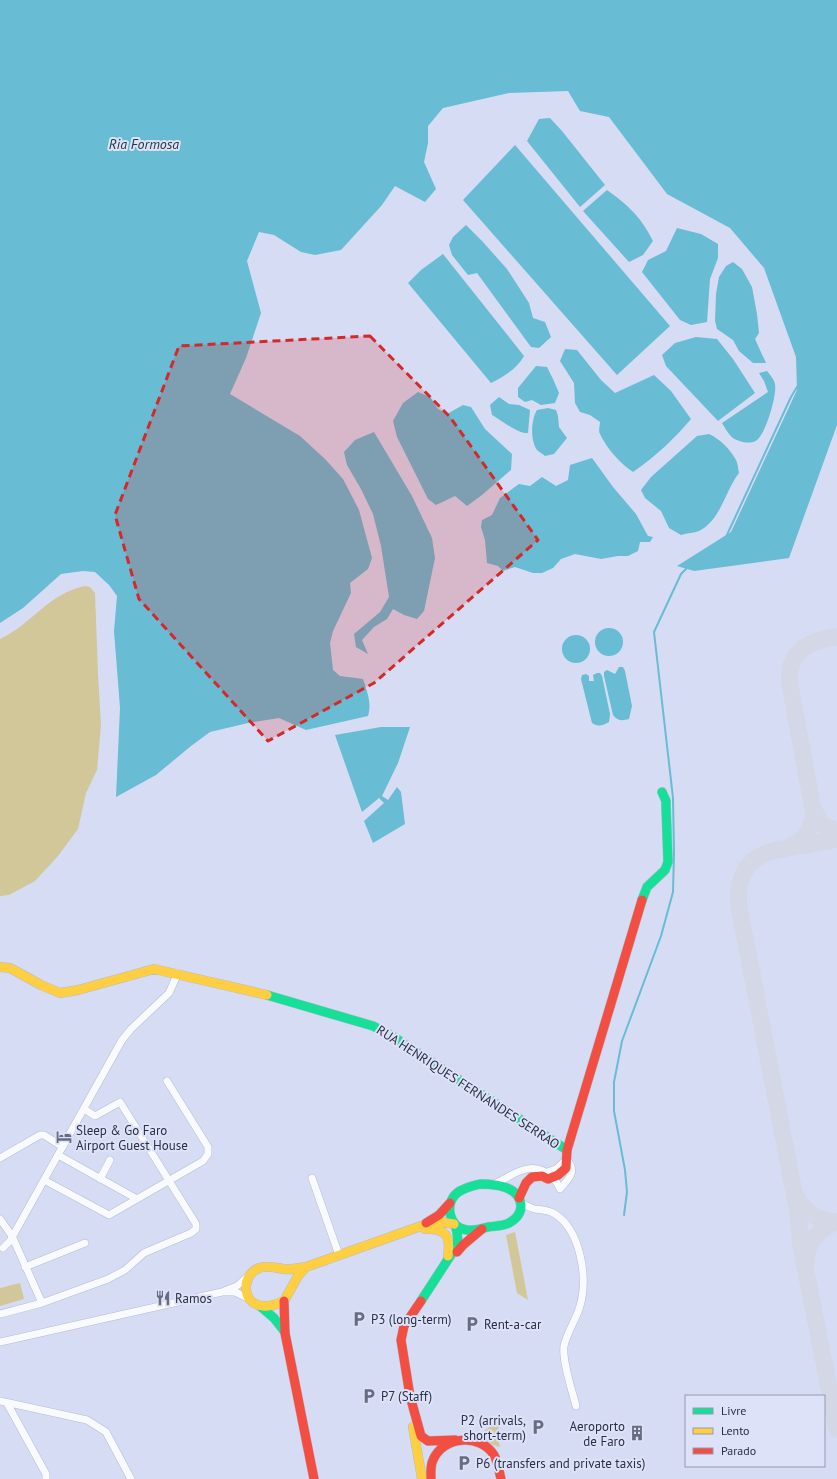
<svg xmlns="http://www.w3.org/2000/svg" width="837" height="1479" viewBox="0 0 837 1479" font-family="'PT Sans',sans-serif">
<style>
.green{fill:#d2c798}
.water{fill:#68bcd4}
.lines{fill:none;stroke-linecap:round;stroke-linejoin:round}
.stream{stroke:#68bcd4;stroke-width:2}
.taxiway{stroke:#d3d7e6;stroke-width:17}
.street-casing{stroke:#b5bbcf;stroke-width:8}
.fast-casing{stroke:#b5bbcf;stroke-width:10}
.slow-casing{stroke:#b5bbcf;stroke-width:10}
.jam-casing{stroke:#b5bbcf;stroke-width:10}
.street{stroke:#f9fafd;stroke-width:7}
.fast{stroke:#16e098;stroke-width:9}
.slow{stroke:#ffcf43;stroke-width:9}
.jam{stroke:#f24e42;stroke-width:9}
.marked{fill:#d62828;fill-opacity:0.2;stroke:#d62828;stroke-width:3;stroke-dasharray:8 5;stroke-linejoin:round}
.labels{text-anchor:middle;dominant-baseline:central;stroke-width:4;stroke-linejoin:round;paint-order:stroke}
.street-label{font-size:13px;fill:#2b2f44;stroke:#dde2f8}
.poi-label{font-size:13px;fill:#2b2f44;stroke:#dde2f8;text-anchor:start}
.water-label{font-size:14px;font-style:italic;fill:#1e373d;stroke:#dde2f8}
</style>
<rect width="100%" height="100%" fill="#d6dcf3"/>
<path class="green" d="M85,586L90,587L95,593L98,674L101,725L97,770L86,793L78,829L58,856L35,881L9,895L0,896V639C32,624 49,593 85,586Z
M515,1232L528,1300L517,1293L506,1235Z
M20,1283L24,1299L0,1306V1288Z
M498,1417L502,1420C496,1430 497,1436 500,1447C491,1446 484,1437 475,1434C486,1432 492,1426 498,1417Z"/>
<path class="water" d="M0,0H837V425L789,558L694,571L677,566L731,532L797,390L796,357L764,268L730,228L667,194L609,117L580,111L568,91L509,93L443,108L428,126V143L424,162L436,189L425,202L395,186L382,205L341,250L315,255L301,252L274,235L259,232L247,261L261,313L246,358L230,394L300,436L325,459L343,479L359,510L372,558L368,569L350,583L351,593L333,631L330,643L333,670L340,676L363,679C367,691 372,703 368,716L306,730L279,718L248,723L210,732L191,746L156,775L116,797L120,708L114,631L117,596L109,585L95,572L83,571L61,574L23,608L0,623Z
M550,118L562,131L605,185L580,207L527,141L539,119Z
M515,145L670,326L617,375L463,200Z
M607,190C629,206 641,217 653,241L643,255L629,262L583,211Z
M466,225L482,241L507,269L529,303L533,318L545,322L551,337L539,348L531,347L477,273L468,275L452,255L449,245L453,237Z
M677,228L701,234L718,244V258L710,279L707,322L691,325L680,320L642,272L648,260L666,251Z
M443,254L524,356C516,370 504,376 491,383L408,283L421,270Z
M733,262L742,269L752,287L757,314L759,333L755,339L766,363H753L739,351L733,340L717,329L715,321L716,294L719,277L726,266Z
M696,337L717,339L733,359L755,393L718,421L666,366L662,355L675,343Z
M565,349L577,350L601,380L615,393L654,375L671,391L691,419C673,440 656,456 633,472C620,463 607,449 600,434C598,431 600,426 600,422L590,415L580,412L575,403L574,383L560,361Z
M536,366L547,367L553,379L559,393L555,403L541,405L532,400L525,402L518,397V388Z
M767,371C770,375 774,379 775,384C777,395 766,433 757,440C751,445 739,442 733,438C729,435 725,428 722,423L768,392L764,381L759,373Z
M418,392L430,397L438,409L447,414L463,405L471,407L485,429L512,454L511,470L482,495L467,506L455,496L436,505L428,499L397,437L393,421L403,403Z
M499,397L509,404L519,405L530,410L528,433C518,434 501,420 492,415L490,405Z
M548,408L556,410L558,416L559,427L567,438L554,454L545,456C543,454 539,452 537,450C530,440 531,420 537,410Z
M374,432L412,496L432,538L435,558L424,611L417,619L404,615L393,609L387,619L374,627L362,640L368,654L356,647L354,634L380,612L389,597L381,546L373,514L361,489L347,465L344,452L355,440Z
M709,434C720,439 730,449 736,460C738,464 738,469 739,473C725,491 721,520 699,531C694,533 687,533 681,535L669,528L661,511L645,498L641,490L651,477L697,436Z
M592,458L613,487L636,514L648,536L653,537L650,542H640L638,551L628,556H618L601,559L575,554L561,559L553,568L542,573H533L515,567L503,571L498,566L487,563L485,540L481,527L482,520L492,515L500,498L519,484L530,486L542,477L556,486L568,480L570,465Z
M595 642a14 14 0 1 1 28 0a14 14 0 1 1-28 0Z
M562 649a14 14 0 1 1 28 0a14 14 0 1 1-28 0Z
M619,667H623L625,671L632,706L629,719C621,721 618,721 613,715L604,676V672L607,670L615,674Z
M597,673H600L602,676L610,714L609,722C602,726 599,727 592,723L581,679L582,675L586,674L589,676V681H594L593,675Z
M381,727H410L398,763L382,796L388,800L397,787L401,792L405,824L373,843L364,821L384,803L379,798L362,812L335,735Z"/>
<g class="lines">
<path class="stream" d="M726,537L791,397L797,387
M624,1215L627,1192L625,1170L614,1111V1082L622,1041L661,936L673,892L674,853L673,798L654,632L681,574L688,567"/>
<path class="taxiway" d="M813,809L822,824L837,833
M837,839C823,842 808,844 794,847C785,849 775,849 767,853C741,863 735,888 740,912L798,1213L801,1246L837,1429
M791,847C804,840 811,829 814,815L790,685C786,653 808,640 837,637
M796,1196C804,1212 819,1222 837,1222
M806,1262C807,1243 819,1228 837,1222"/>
<defs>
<path id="street" d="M58,1155L137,1199
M0,1158L40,1135H44L63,1147
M312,1178L339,1255
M100,1179L110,1160
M44,1180L109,1215L203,1161L208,1154V1147L167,1081
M494,1184C504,1180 513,1173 523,1170C539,1165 554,1174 560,1189C569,1178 577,1173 567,1159L556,1169L547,1172
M521,1203C526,1205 530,1208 535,1209C542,1210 549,1210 555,1214C581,1231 588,1278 580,1306C576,1320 567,1332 564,1346C562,1361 572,1390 576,1406
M0,1219L12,1236L42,1303
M3,1248L10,1241L122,1040L131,1029L169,993L178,973
M25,1267L85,1243
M225,1292H235L248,1298
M0,1314L42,1303L108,1279L125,1270L144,1253L191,1233L196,1229V1224L120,1102L95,1116L84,1109
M0,1342L222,1292L237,1286L247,1277
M0,1401L87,1420L106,1432L131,1479
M7,1403L46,1474V1479"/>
<path id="fast" d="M642,900L647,887L665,870L668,862L666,806V801L662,792
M267,995L373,1026L389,1034L567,1150
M480,1184C495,1184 520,1186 521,1206C521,1214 516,1219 509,1223C503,1226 495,1226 488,1227C481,1229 474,1231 467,1230C449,1228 444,1204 457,1193C463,1188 472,1186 480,1184Z
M421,1301L456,1247C459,1239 458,1233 455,1225
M260,1306L274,1318L285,1332"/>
<path id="slow" d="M0,967L10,968L41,985L60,993L78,990L154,969L267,995
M425,1229C446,1228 451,1236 448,1256
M306,1267L298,1276L284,1301C277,1304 271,1307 263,1306C241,1304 241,1275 259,1268C268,1265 276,1268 284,1269C291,1270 299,1268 306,1267L421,1226L441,1222L454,1224
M413,1427L422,1479"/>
<path id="jam" d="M519,1198L526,1183L532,1177L542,1176L548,1179L558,1175L566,1168L567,1150L642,900
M426,1223L439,1215L450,1203
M457,1252L463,1245L482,1229
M284,1301L285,1333L314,1479
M421,1301L404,1326L401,1340L410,1396L421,1436L428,1441L455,1440
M431,1479C431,1473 430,1466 433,1460C443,1436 480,1433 494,1455C498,1462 499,1471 501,1479"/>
</defs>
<use href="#street" class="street-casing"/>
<use href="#fast" class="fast-casing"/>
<use href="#slow" class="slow-casing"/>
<use href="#jam" class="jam-casing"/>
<use href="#street" class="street"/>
<use href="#fast" class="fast"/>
<use href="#slow" class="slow"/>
<use href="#jam" class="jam"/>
</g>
<path class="marked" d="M370,336L450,417L538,540L374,683L268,741L139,599L115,515L179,346Z"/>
<defs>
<symbol id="hotel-bare" viewBox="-9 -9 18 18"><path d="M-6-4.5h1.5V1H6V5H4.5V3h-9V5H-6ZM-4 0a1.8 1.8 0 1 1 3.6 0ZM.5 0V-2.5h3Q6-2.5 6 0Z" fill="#676c81" stroke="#dde2f8" stroke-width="2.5" paint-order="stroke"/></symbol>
<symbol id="restaurant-bare" viewBox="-9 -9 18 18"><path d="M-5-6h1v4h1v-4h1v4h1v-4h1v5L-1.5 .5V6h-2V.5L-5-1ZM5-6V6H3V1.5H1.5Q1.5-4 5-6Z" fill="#676c81" stroke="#dde2f8" stroke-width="2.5" paint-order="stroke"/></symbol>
<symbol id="parking-bare" viewBox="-9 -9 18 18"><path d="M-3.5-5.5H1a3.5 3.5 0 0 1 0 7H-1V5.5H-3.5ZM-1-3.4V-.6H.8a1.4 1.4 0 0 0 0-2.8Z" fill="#676c81" stroke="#dde2f8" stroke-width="2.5" paint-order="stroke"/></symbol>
<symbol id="building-bare" viewBox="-9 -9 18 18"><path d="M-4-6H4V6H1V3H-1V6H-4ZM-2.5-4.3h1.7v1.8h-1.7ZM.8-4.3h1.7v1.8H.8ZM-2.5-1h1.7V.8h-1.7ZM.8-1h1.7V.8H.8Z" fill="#676c81" stroke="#dde2f8" stroke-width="2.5" paint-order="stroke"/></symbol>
</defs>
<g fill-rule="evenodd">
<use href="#hotel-bare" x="53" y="1126" width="22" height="22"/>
<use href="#restaurant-bare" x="152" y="1287" width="22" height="22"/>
<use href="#parking-bare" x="348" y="1308" width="22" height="22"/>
<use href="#parking-bare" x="461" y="1313" width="22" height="22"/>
<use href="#parking-bare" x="358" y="1385" width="22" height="22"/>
<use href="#parking-bare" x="527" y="1416" width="22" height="22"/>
<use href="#building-bare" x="626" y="1422" width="22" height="22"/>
<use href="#parking-bare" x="453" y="1452" width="22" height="22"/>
</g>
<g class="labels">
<g class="street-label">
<text transform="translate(468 1087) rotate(33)">RUA HENRIQUES FERNANDES SERRAO</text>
</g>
<g class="poi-label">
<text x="76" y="1130">Sleep &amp; Go Faro<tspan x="76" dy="15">Airport Guest House</tspan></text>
<text x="175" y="1298">Ramos</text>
<text x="371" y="1319">P3 (long-term)</text>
<text x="484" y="1324">Rent-a-car</text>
<text x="381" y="1396">P7 (Staff)</text>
<text x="526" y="1420" text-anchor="end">P2 (arrivals,<tspan x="526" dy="15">short-term)</tspan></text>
<text x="625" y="1426" text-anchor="end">Aeroporto<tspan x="625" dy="15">de Faro</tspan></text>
<text x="476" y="1463">P6 (transfers and private taxis)</text>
</g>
<g class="water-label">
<text x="144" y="144">Ria Formosa</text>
</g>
</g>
<rect x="685" y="1395" width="140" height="72" fill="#dde2f8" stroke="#969ab0"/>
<rect x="693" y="1408" width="20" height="6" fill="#16e098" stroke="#969ab0"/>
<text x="721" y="1415" font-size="12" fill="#2b2f44">Livre</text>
<rect x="693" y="1428" width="20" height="6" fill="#ffcf43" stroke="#969ab0"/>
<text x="721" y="1435" font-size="12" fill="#2b2f44">Lento</text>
<rect x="693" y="1448" width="20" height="6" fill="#f24e42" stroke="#969ab0"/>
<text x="721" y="1455" font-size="12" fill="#2b2f44">Parado</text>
</svg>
